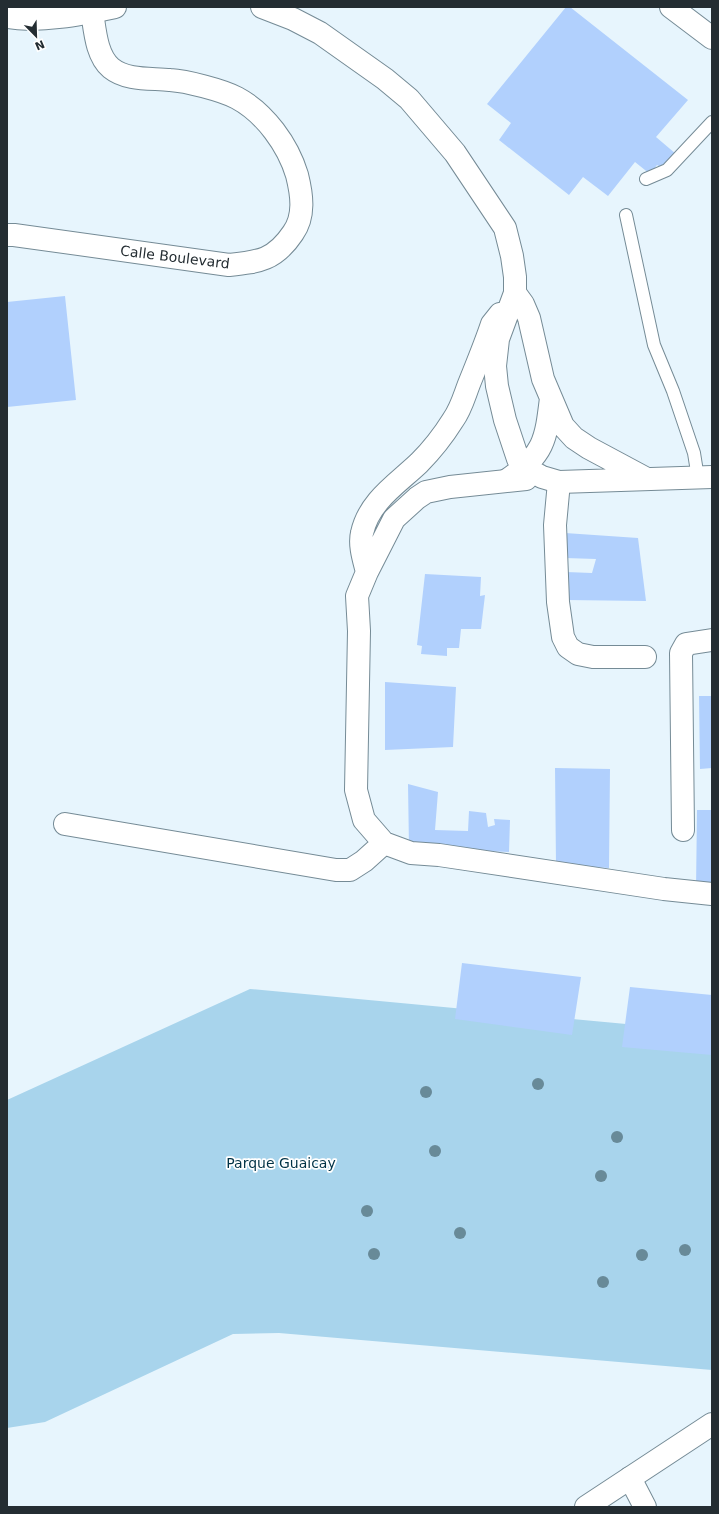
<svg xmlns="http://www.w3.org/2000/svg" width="719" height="1514" viewBox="0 0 719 1514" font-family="'DejaVu Sans',sans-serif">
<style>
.green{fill:#a8d4ec}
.building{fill:#b1d0fd}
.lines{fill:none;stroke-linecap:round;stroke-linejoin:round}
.service-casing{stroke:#758b96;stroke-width:14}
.minor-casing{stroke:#758b96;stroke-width:24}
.tertiary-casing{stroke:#758b96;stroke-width:24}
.service{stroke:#fff;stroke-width:12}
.minor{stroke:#fff;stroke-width:22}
.tertiary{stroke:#fff;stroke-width:22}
.tree{fill:#688a98}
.labels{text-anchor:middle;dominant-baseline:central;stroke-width:3.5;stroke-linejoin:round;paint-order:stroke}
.street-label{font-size:14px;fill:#242d32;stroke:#fff}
.park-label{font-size:14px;fill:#003246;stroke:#fff}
</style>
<rect width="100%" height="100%" fill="#e7f5fd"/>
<path class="green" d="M250,989L712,1032V1370L279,1333L233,1334L45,1422L7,1428V1100Z"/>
<path class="building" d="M566,7H570L688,100L656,137L676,154L664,169L657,165L650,174L635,162L608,196L583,177L569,195L499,140L511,123L487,104Z
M65,296L76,400L7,407V302Z
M565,533L638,538L646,601L566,600V572L592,573L596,559L565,558Z
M425,574L481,577L480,596L485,595L481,629H461L459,648H447V656L421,654L422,646L417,645Z
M385,682L456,687L453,747L385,750Z
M699,696H712V768L700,769Z
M555,768L610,769L609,868L556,865Z
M408,784L438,792L435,830L468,831L469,811L486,813L488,827L495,825L494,819L510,820L509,852L409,848Z
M697,810H712V888L696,889Z
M462,963L581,977L572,1035L455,1019Z
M630,987L712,995V1055L622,1047Z"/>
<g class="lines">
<defs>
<path id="service" d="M646,179L667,170L712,122
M626,215L654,345L673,391L694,453L698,478"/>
<path id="minor" d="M671,7L712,38
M7,235H14L229,265C259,262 275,260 293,233C305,216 302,195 297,175C288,145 265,113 237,98C222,90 186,81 170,80C151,78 127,81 111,68C96,55 95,30 92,12
M526,479L450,487L426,492L417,498L394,519L367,572L357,596L359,631L356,790L364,820L384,843L411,853L439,855L664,889L712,894
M559,482L555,525L558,602L563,637L568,647L578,654L593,657H645
M367,572C364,560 359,545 362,533C369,501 397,484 419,463C432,450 443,436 453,420C461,409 464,397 469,384C477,364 485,345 492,324L500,314
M65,824L336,870H350L364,861L384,843
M683,830L681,653L686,644L712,640
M630,1478L645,1507"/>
<path id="tertiary" d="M262,7L293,19L320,33L385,79L409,99L455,153L505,228L512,256L515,277V293L498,339L495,366L497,386L505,420L518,459L524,467L542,477L559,482L712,477
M7,17C40,23 82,14 115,7
M515,293L523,304L529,318L543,379L563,426L574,438L589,448L645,478
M507,480C544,455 546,440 551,398
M586,1507L712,1424"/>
</defs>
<use href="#service" class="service-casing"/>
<use href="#minor" class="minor-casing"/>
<use href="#tertiary" class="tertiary-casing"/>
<use href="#service" class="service"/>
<use href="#minor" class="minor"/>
<use href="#tertiary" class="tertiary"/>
</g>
<g class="tree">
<circle cx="538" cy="1084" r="6"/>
<circle cx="426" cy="1092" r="6"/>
<circle cx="617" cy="1137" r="6"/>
<circle cx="435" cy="1151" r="6"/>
<circle cx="601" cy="1176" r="6"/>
<circle cx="367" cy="1211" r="6"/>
<circle cx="460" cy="1233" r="6"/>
<circle cx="685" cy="1250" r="6"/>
<circle cx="374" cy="1254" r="6"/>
<circle cx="642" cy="1255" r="6"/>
<circle cx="603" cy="1282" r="6"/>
</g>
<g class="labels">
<g class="street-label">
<text transform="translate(175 257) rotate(7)">Calle Boulevard</text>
</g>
<g class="park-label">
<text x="281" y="1163">Parque Guaicay</text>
</g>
</g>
<rect width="719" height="1514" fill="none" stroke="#242d32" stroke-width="16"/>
<g transform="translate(36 36) rotate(157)" stroke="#ffffff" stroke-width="3" paint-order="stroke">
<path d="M0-3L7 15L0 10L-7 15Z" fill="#242d32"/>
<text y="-6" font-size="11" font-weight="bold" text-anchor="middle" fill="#242d32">N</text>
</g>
</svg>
